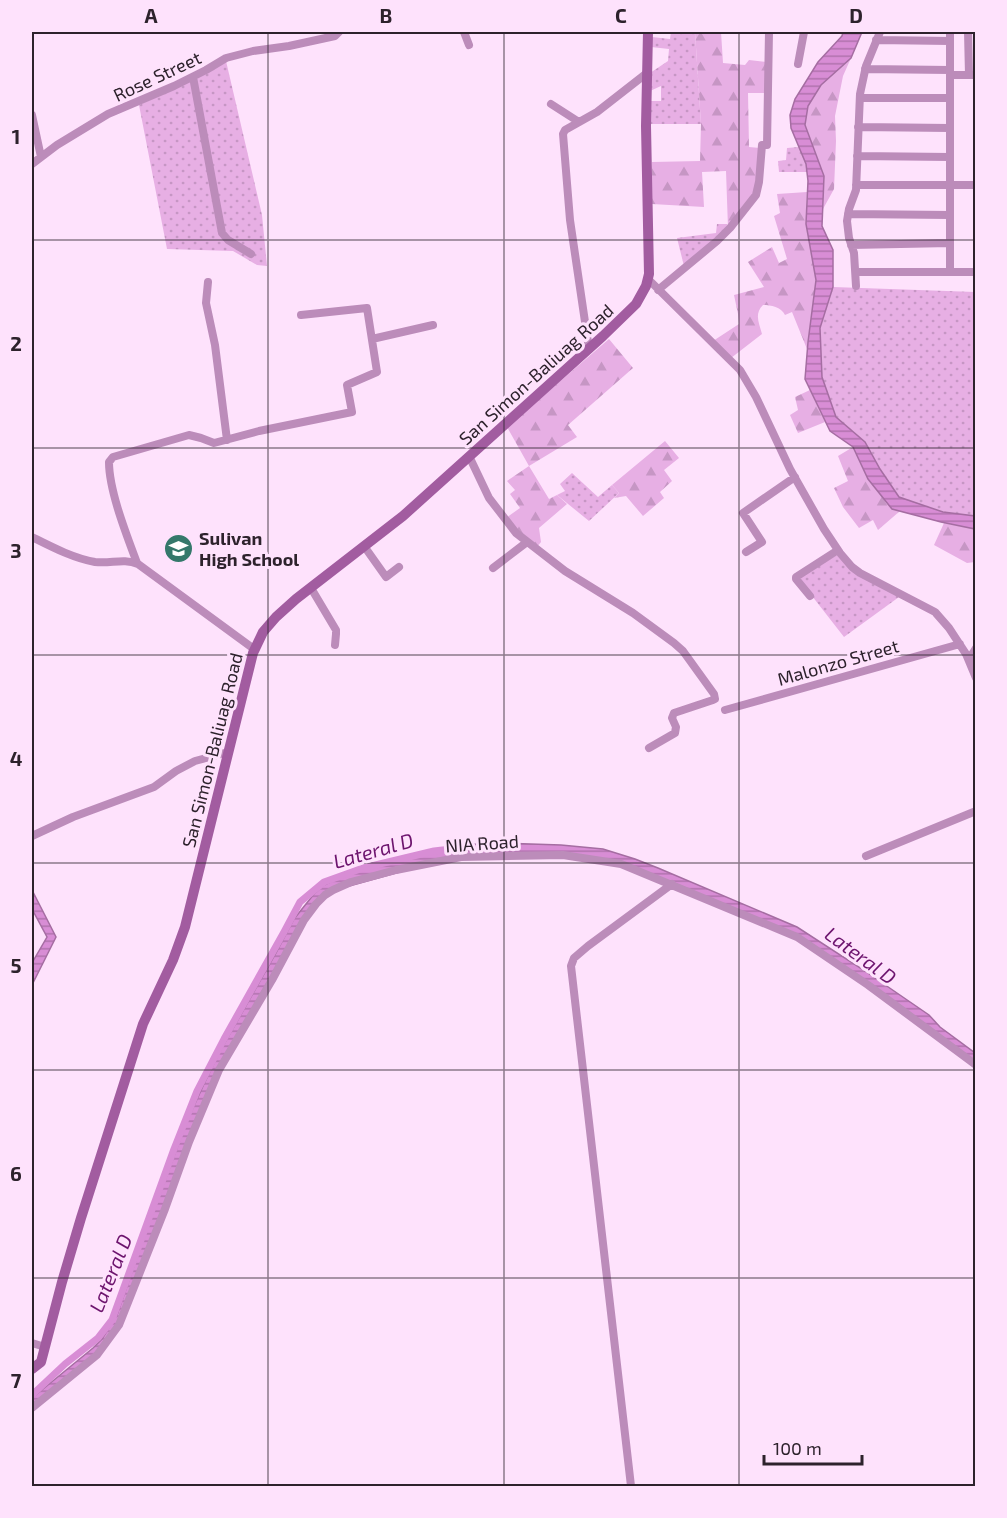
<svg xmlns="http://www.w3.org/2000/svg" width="1007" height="1518" viewBox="0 0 1007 1518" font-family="'Exo 2',sans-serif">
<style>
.grass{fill:url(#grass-dots)}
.forest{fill:url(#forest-firs)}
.water{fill:url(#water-rules);stroke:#a56da2;stroke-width:1.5}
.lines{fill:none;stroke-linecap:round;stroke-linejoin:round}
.canal{stroke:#d88dd5;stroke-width:7}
.street{stroke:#bc8cba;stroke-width:8}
.secondary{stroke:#a25ca0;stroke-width:10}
.grid{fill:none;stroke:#2d222c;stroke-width:1.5;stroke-opacity:0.55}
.labels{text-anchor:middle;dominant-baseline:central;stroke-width:6;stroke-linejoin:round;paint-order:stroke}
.street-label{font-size:18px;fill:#2d222c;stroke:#fee2fc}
.poi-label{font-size:18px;font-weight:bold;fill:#2d222c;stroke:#fee2fc;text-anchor:start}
.water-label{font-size:20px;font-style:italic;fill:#6d146e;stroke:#fee2fc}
.neatline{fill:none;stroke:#2d222c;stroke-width:2}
.grid-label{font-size:20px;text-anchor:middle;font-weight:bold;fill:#2d222c}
</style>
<defs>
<pattern id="grass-dots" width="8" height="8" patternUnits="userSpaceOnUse" patternTransform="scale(1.5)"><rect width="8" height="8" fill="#e7afe4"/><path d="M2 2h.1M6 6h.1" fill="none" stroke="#c696c4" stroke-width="1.8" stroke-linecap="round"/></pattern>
<pattern id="forest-firs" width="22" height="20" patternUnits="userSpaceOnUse" patternTransform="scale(1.5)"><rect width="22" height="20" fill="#e7afe4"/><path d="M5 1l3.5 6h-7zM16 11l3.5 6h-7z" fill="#c696c4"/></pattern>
<pattern id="water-rules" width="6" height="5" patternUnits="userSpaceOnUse" patternTransform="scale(1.5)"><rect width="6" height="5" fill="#d88dd5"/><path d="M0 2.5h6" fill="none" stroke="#b073ad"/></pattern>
</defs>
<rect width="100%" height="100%" fill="#fee2fc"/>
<path class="grass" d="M671,32H695L701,124H651L650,101H661V86L650,91V73L668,61L669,49L651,47L652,37L670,39Z
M226,61L262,215L267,266L257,265L233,251L167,249L139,105L191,81L220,233L230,238L225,231L196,78Z
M799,147L806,164L807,172H779L778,161L786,160L787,148Z
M717,224H727L728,228L684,266L677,238L716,233Z
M833,287L975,292V516L943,512L899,498L880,469L865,442L836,417L822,377L820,328Z
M572,473L598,497L612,485L619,493L589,521L557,495L565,491L560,484Z
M837,555L899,597L844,637L798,578Z"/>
<path class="forest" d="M695,32H721L723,63L745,65L749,60L767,62L766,93H748L749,147L760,148L754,193L728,228L726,171L702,172L704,207L652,204V162L700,161L701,124Z
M851,58L843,76L835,116L836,141L834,189L823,209L824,176L805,125L808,106L821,85Z
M807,192L806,224L816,280L807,349L792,312L785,315C781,307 771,305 763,305C754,314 759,323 762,334L731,358L713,341L739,324L738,314L734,295L764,287L748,262L772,247L779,263L787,259L774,216L780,213L777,194Z
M609,339L633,368L568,425L577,437L529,466L549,499L557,495L567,504L539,528L541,542L537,547L516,532L506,518L520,508L510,494L515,490L507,481L529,466L507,427Z
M810,390L825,422L798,433L790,415L798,410L795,397Z
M665,441L679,458L664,470L672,481L660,492L664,498L643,516L626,496L614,498L619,493L612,485Z
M853,447L868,479L892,509L900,511L878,530L873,520L859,528L843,507L834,488L848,481L838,456Z
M944,523L975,529V562L967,563L934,545Z"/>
<path class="water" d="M843,32H862L851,58L821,85L808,106L805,125L824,176L822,226L833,250V287L820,328L822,377L836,417L865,442L880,469L899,497L943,512L975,516V529L941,522L892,509L868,479L853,447L830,431L805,379L808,342L816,280L806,224L808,181L806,164L791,128L790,115L795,99L818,62L842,36Z
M504,843L561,845L603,849L635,859L658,868L797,927L862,969L929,1015L940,1027L975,1053V1062L811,944L608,859L461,855L324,893L278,964L220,1065L117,1324L101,1347L86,1362L32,1405V1398L93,1348L102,1339L117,1315L144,1237L187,1121L204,1084L219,1053L276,953L294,919L314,894L324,885L339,878L361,870L439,851L450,848L455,845Z
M32,890L56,937L32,985V963L47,937L32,909Z"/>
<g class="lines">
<path class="canal" d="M32,1395L65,1364L98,1338L112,1320L174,1149L197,1091L224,1039L284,932L300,902L324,882L363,868L434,851L451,849"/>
<path class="street" d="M464,32L469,45
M950,32V272
M968,32L969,75
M876,40L950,41
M798,64L804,32
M865,69L950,70
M950,75H976
M193,77L222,233L228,240L251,254
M860,98H950
M551,104L579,122
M32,115L41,157
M858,127L950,128
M857,156L950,157
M32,164L57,145L108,114L174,86L206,70L226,58L253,51L289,46L335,36L339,32
M856,185H976
M848,214L950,215
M851,245L950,243
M856,272H976
M648,279L740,370L756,397L790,469L824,529L840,553L852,567L860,573L935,612L949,628L966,654L976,678
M208,282L206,303L215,345L227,440
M856,286L854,253L849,238L847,221L849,209L856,190L860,94L866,66L880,32
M658,290L717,241L730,228L756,195L759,182L762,145H767L769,32
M372,339L433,325
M589,349L570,220L563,134L565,130L597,112L647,73
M469,456L489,498L516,533L565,571L633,613L674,643L683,651L714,694L715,699L713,700L674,713L672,718L676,727L675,733L649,748
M32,537C52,547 73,558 95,562C111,564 123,558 138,564L254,649
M364,546L386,577L399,567
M746,552L762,542L743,513L795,477
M137,563C127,536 109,491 109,462L113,457L189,435L201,438L214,443L259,431L352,412L347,385L377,372L367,308L301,315
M493,568L527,542
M311,588L336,630V634L335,645
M810,596L796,579V577L838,550
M970,662L971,656L976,648
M725,710L960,644
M32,836L73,817L154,787L176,771L195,761L228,752
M866,856L976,811
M32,1343L45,1347
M32,1408L97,1355L119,1325L165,1209L189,1142L219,1070L272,980L304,920L316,904L325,895L333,890L351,882L396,870L461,857L563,855L621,864L797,937L868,985L976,1065
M631,1486L571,966L574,958L588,946L672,884"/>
<path class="secondary" d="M32,1369L41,1362L62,1282L81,1218L143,1024L173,960L185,927L253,653L263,632L276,617L296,599L403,516L603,336L636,304L646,286L649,274L646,126L648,32"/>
</g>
<path class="grid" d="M268,32V1486M504,32V1486M739,32V1486M32,240H976M32,448H976M32,655H976M32,863H976M32,1070H976M32,1278H976"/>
<defs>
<symbol id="school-disc" viewBox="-11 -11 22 22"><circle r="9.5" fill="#35786b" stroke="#fee2fc"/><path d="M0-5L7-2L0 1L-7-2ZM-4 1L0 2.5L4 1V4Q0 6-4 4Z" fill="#fff"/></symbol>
</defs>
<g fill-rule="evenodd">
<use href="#school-disc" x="162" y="532" width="33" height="33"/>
</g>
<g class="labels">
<g class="street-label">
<text transform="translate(157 76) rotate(-25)">Rose Street</text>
<text transform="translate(536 374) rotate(-42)">San Simon-Baliuag Road</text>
<text transform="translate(838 662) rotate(-16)">Malonzo Street</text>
<text transform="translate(212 750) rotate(-76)">San Simon-Baliuag Road</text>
<text transform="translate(482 843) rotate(-4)">NIA Road</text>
</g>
<g class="poi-label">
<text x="199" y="538">Sulivan<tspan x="199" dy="21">High School</tspan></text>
</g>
<g class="water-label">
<text transform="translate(373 850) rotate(-16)">Lateral D</text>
<text transform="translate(861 955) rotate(36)">Lateral D</text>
<text transform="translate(110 1273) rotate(-68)">Lateral D</text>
</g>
</g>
<rect width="1007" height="1518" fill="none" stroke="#fee2fc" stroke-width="66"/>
<path d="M764 1455v9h98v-9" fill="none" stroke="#2d222c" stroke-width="3"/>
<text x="773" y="1455" font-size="18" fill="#2d222c" stroke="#fee2fc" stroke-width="4.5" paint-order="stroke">100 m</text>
<rect x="33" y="33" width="941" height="1452" class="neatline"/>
<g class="grid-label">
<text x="151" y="23">A</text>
<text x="386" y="23">B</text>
<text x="621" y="23">C</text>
<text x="856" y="23">D</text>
<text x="16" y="144">1</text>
<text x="16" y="351">2</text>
<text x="16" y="558">3</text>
<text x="16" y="766">4</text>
<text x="16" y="973">5</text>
<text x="16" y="1181">6</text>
<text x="16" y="1388">7</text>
</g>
</svg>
